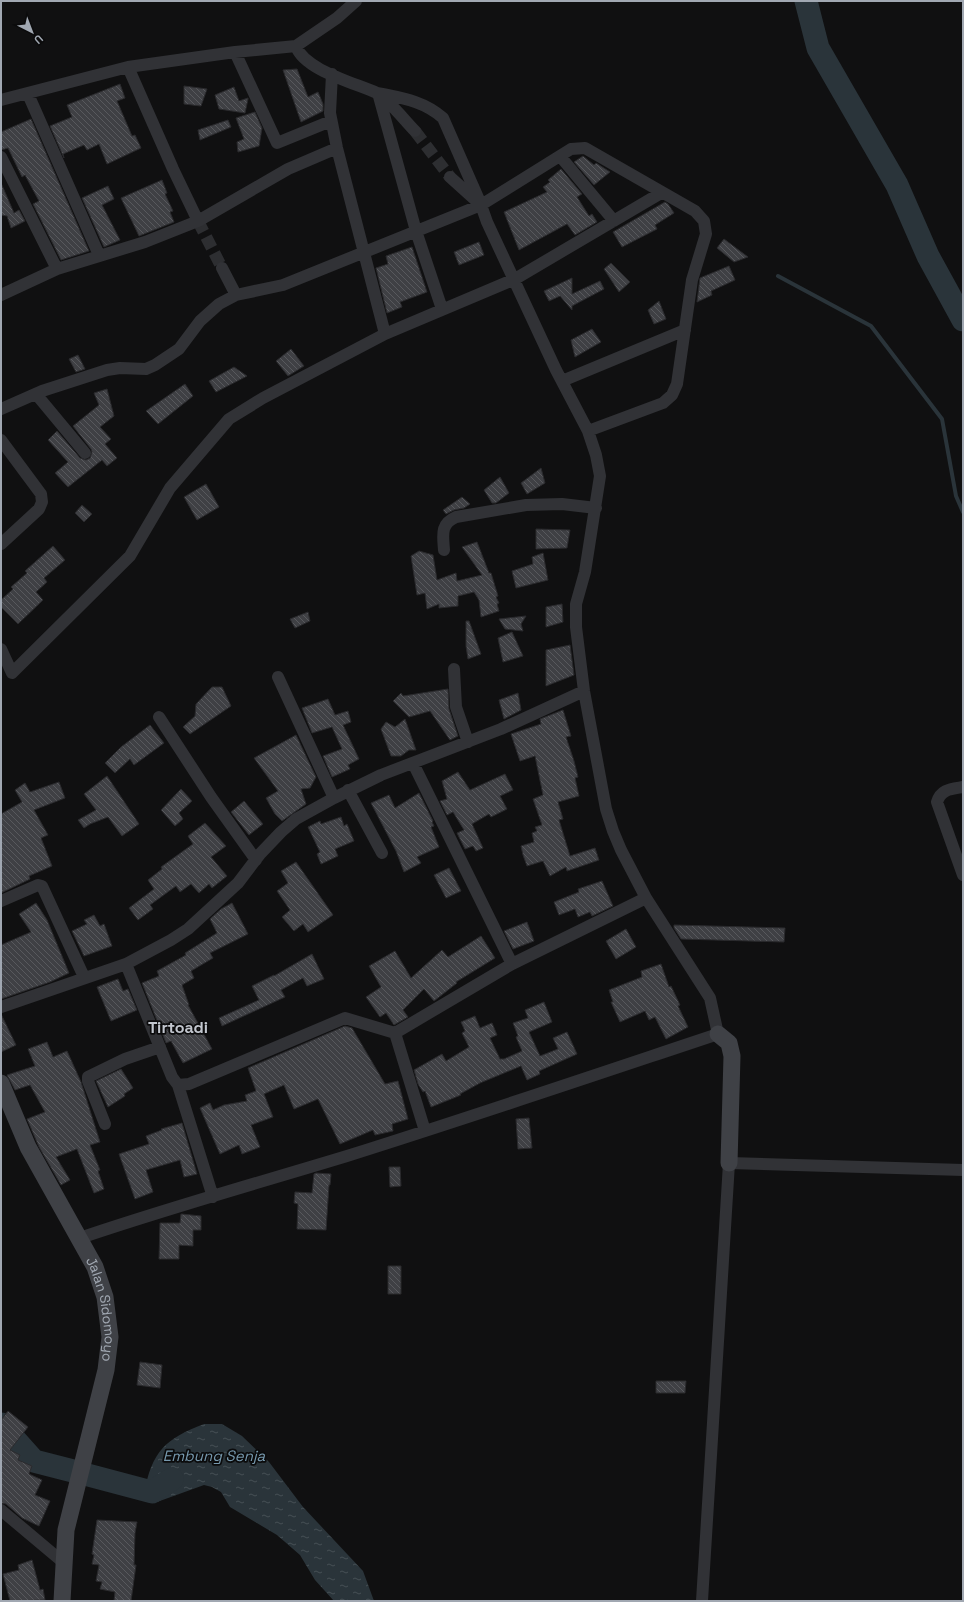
<svg xmlns="http://www.w3.org/2000/svg" width="964" height="1602" viewBox="0 0 964 1602" font-family="'Space Grotesk',sans-serif">
<style>
.water{fill:url(#water-ripples)}
.lines{fill:none;stroke-linecap:round;stroke-linejoin:round}
.stream{stroke:#2a343a;stroke-width:4}
.river{stroke:#2a343a;stroke-width:23}
.building{fill:url(#building-back-hatch);stroke:#2a2a2d}
.street-tunnel{stroke:#2d2e31;stroke-width:12;stroke-dasharray:12 6;stroke-linecap:butt}
.street{stroke:#313236;stroke-width:12}
.secondary{stroke:#3f4146;stroke-width:17}
.labels{text-anchor:middle;dominant-baseline:central;stroke-width:3.5;stroke-linejoin:round;paint-order:stroke}
.street-label{font-size:14px;fill:#a1a8b2;stroke:#0b0b0c}
.water-label{font-size:15px;font-style:italic;fill:#7799ae;stroke:#0b0b0c}
.quarter-label{font-size:16px;font-weight:bold;fill:#c2c6ce;stroke:#0b0b0c}
</style>
<defs>
<pattern id="water-ripples" width="26" height="14" patternUnits="userSpaceOnUse"><rect width="26" height="14" fill="#2a343a"/><path d="M2 4q2-2 4 0t4 0M15 11q2-2 4 0t4 0" fill="none" stroke="#464f54"/></pattern>
<pattern id="building-back-hatch" width="6" height="6" patternUnits="userSpaceOnUse"><rect width="6" height="6" fill="#3f4044"/><path d="M-1 5l2 2M0 0l6 6M5-1l2 2" fill="none" stroke="#58595d"/></pattern>
</defs>
<rect width="100%" height="100%" fill="#101011"/>
<path class="water" d="M204,1424H222L242,1436L269,1462L303,1507L363,1571L374,1601H334L315,1580L300,1555L277,1535L230,1507L221,1492L212,1487L204,1485L157,1502C150,1501 148,1499 144,1494C152,1451 165,1439 204,1424Z"/>
<g class="lines">
<path class="stream" d="M778,276L871,326L942,419L956,496L963,512"/>
<path class="river" d="M806,1L818,48L897,185L928,256L963,320
M1,1424L34,1461L73,1471
M88,1475L152,1492L172,1479"/>
</g>
<path class="building" d="M297,69L308,97L318,92L323,104V111L301,122L283,70Z
M120,84L125,98L117,101L132,136L135,135L141,148L107,164L99,144L87,150L84,145L63,154L64,158L50,126L72,117L67,105Z
M184,86L207,89L201,106L184,104Z
M234,87L239,101L248,98V99L245,113L219,109L215,95Z
M255,112L262,128L259,146L238,152L237,142L244,139L236,118Z
M31,119L89,251L61,260L33,204L39,201L25,175L22,177L8,148L1,150V132Z
M228,120L231,127L200,140L198,130Z
M583,156L594,165L596,163L610,172L594,185L574,162Z
M561,169L582,194L577,197L589,216L592,214L597,222L575,235L567,224L519,250L504,212L547,192L543,187L550,182L548,180Z
M162,180L167,193L165,194L173,211L170,212L174,222L139,236L121,198Z
M1,183L14,213L19,210L25,221L11,228L7,216L1,215Z
M108,186L114,199L102,205L120,240L104,247L82,198Z
M665,202L668,204L674,213L655,225L657,229L622,247L613,232Z
M724,239L748,257L734,262L717,248Z
M479,242L484,255L459,265L454,252Z
M412,247L427,292L400,302L402,307L387,313L376,268L388,264L386,256Z
M611,263L630,282L619,292L604,269Z
M729,266L735,280L711,291L712,295L697,302L700,278Z
M572,278V294L600,281L604,289L572,306V310L560,296L549,301L544,291Z
M659,301L666,319L654,324L648,310Z
M592,329L601,342L575,357L571,340Z
M291,349L304,366L288,376L276,361Z
M78,355L85,369L76,372L69,359Z
M234,367L247,376L216,392L209,381Z
M185,384L193,396L158,424L146,411Z
M107,389L114,416L100,427L111,439L105,444L117,458L107,466L102,460L68,487L55,473L68,462L48,440L57,431L80,458L86,460L90,458L92,452L91,449L73,426L99,405L94,393Z
M541,468L545,483L527,494L521,483Z
M500,477L509,493L496,503H492L484,490Z
M206,484L219,507L197,520L184,497Z
M462,497L470,504L464,508L454,510L446,514L443,510Z
M82,505L92,514L84,522L75,513Z
M536,529L570,530L567,548L536,549Z
M477,542L489,573H491L498,596L496,597L499,603L497,604L499,611L481,617L479,600L474,592L458,596V606L439,608V604L427,609L425,593L417,595L411,556L419,551L433,555L437,580L456,573L457,581L482,575L462,547Z
M53,546L65,560L44,578L47,582L36,592L43,600L18,624L1,607V600L13,589L11,587L27,573L25,571Z
M543,553L548,580L516,588L512,571L533,564L532,557Z
M562,604L563,622L546,627V607Z
M308,612L310,621L295,628L290,619Z
M526,616L521,624L523,631L505,629L499,619Z
M466,621H469L481,654L468,659L466,646Z
M512,632L523,656L503,662L498,638Z
M570,645L574,675L546,686V650Z
M212,687H222L231,706L190,734L183,727L195,716L196,704Z
M448,689L449,709L458,736L450,740L430,711L409,717L393,701L401,693L403,696Z
M518,693L521,710L504,719L499,700Z
M328,699L335,715L348,711L351,722L343,725L359,759L348,765L350,769L332,777L323,756L342,749L332,727L312,733L302,708Z
M563,710L571,736L566,737L574,761L578,777L575,778L579,796L558,802L563,819L559,820L570,856L595,848L599,860L567,871L566,867L550,876L543,861L527,866L523,855L521,846L534,842L532,833L537,831L535,827L542,825L533,799L543,795L535,756L520,761L511,734L541,724L540,719Z
M405,719L416,750H409L401,756H391L381,729L386,722L395,727Z
M150,725L164,743L134,765L130,759L115,773L105,763L121,747Z
M296,735L316,777L310,788L301,789L306,804L282,821L275,814L266,798L278,791L254,758Z
M458,772L470,790L505,774L513,790L500,796L507,809L491,817L489,814L472,824L483,848L476,851L473,846L465,849L457,833L464,830L453,812L447,815L440,801L447,799L442,781Z
M107,776L139,824L122,836L108,817L90,824L84,828L78,820L96,810L84,794Z
M59,782L65,798L34,810L48,835L41,838L52,866L29,876L30,879L1,893V814L22,802L15,790L25,783L30,792Z
M181,789L192,801L179,813L183,819L175,826L161,810Z
M419,793L433,821L432,822L434,826L431,827L439,847L417,857L421,863L404,872L396,851L371,803L389,795L395,808Z
M244,801L263,824L249,835L231,812Z
M341,817L344,826L347,824L354,841L335,849L338,856L321,864L317,854L320,852L308,827L320,821L321,824Z
M205,823L226,846L211,857L227,876L212,888L209,884L199,893L191,884L180,892L176,886L150,905L153,909L138,920L129,908L154,889L148,880L162,869L161,867L193,844L188,836Z
M296,862L333,915L308,932L303,924L294,931L282,917L290,910L277,891L288,883L281,871Z
M449,868L461,891L446,898L434,875Z
M602,881L613,906L592,916L590,912L578,917L575,909L559,915L554,902L579,892L578,889Z
M36,903L47,920L69,973L50,982L1,999V945L31,932L19,914Z
M232,903L248,934L210,953L213,958L191,971L194,978L182,985L189,1005H188L212,1049L183,1063L171,1041L166,1043L142,983L159,976L157,971L186,955L185,953L217,933L210,919L221,909Z
M94,915L100,926L104,924L112,946L84,956L72,931L87,924L84,920Z
M527,922L534,941L513,949L504,931Z
M674,925L785,928L784,942L681,939L674,928Z
M626,929L636,947L616,959L606,941Z
M481,936L495,958L456,982L457,983L434,1001L424,989L403,1010L408,1017L394,1025L386,1013L380,1017L366,997L381,987L369,966L395,951L411,978L442,950L448,957Z
M312,954L324,979L307,986L303,978L281,990L285,997L222,1026L219,1018L259,1000L252,986L274,975V976Z
M661,964L669,987L671,986L680,1005L678,1006L688,1027L666,1039L655,1017L649,1020L645,1011L620,1022L611,1002H613L609,990L642,977L641,971Z
M118,979L123,991L128,989L137,1010L111,1021L97,987Z
M544,1002L552,1022L529,1032L540,1056L558,1049L553,1038L567,1032L577,1054L539,1071L540,1074L527,1080L521,1066L480,1083L460,1094L461,1095L431,1107L425,1091L423,1092L418,1084L414,1070L442,1054L446,1061L469,1047L462,1033L465,1031L461,1022L475,1016L480,1028L492,1023L497,1035L490,1038L500,1059H504L522,1051L516,1037L518,1036L513,1023L528,1018L525,1010Z
M1,1014L16,1045L1,1052Z
M345,1026L352,1028L385,1084L398,1081L408,1119L392,1124L393,1131L375,1135L373,1130L340,1144L318,1099L294,1109L284,1085L264,1094L273,1117L251,1125L260,1147L242,1154L239,1145L220,1154L200,1108L210,1103L213,1110L224,1105L247,1101L245,1095L256,1091L248,1068Z
M47,1042L53,1057L67,1051L81,1082L100,1142L90,1145L100,1170L98,1171L104,1189L94,1193L77,1149L56,1157L70,1180L61,1185L39,1147L27,1119L45,1112L30,1085L15,1090L7,1075L35,1066L28,1049Z
M121,1069L133,1088L124,1094L125,1096L108,1107L96,1081Z
M529,1118L532,1148L518,1149L516,1119Z
M182,1123L197,1174L184,1177L180,1160L146,1170L153,1192L135,1199L119,1154L149,1144L146,1136L162,1130L161,1129Z
M389,1167H400L401,1186L390,1187Z
M316,1173L331,1174L330,1185H329L326,1230L297,1229L298,1204L294,1203L295,1192L312,1193L314,1174Z
M181,1214L201,1216V1230H193V1246L179,1245V1259H159L160,1223H180Z
M388,1266H401V1294H388Z
M140,1362L162,1365L160,1388L137,1385Z
M656,1381H686L685,1393H656Z
M8,1411L28,1427L10,1450L20,1455L18,1460L32,1466L29,1474L42,1480L35,1495L50,1501L39,1526L22,1518L6,1504L1,1503V1420Z
M97,1520L137,1522L135,1533L134,1565H136L131,1601H114L115,1592L100,1589L102,1582L96,1581L99,1565L92,1564L94,1555L92,1554Z
M32,1560L40,1590L43,1589L45,1600L10,1601L3,1574L19,1570L18,1565Z"/>
<g class="lines">
<path class="street-tunnel" d="M415,131L450,177
M198,221L222,268"/>
<path class="street" d="M296,46L337,18L356,1
M235,52L277,143L331,121
M332,74L330,113L337,148L385,334
M28,94L99,255
M1,100L128,67L235,52L296,46C304,70 355,83 377,93C386,97 407,123 415,131
M560,156L614,221
M1,157L57,269L1,295
M198,221L288,169L337,148
M222,268L236,295
M57,269L145,242L198,221L173,169L128,67
M442,309L416,231L378,93C402,98 424,101 443,118L479,200
M562,381L685,330
M36,394L85,453
M1,409L42,391L107,370L120,368L146,369L155,365L179,349L200,321L219,304L236,295L283,285L481,205L571,149L585,148L695,211L704,221L706,234L692,280L677,384L672,395L663,403L588,431
M1,440L41,494L42,502L39,509L1,544
M444,550C443,535 440,524 456,517L526,505L562,504L596,508
M1,649L12,673L130,556L170,488L229,419L263,398L385,334L515,279L661,193
M454,669L456,707L468,742
M278,677L334,798
M159,717L211,797L256,860
M413,763L512,964
M963,787C951,789 941,789 937,802L963,875
M348,790L382,853
M1,901L38,885L42,886L84,977
M126,964L172,1077L178,1085L213,1197
M1,1007L126,964L171,940L188,929L238,883L260,854L281,832L296,819L334,798L381,775L501,729L584,691
M395,1033L425,1131
M178,1085L189,1084L345,1018L395,1033L512,964L646,898
M105,1124L88,1081V1077L125,1059L160,1047
M80,1238C168,1208 258,1183 347,1156C471,1117 595,1075 718,1034L710,998L646,898L621,850L613,831L606,809L584,691L576,627V604L585,572L600,476L596,455L588,431L556,370L487,222L481,205L450,177
M1,1510L64,1563
M702,1601L729,1163L963,1170"/>
<g class="secondary">
<path d="M718,1034L729,1043L732,1056L729,1163"/>
<path id="s1" d="M1,1083L28,1147L95,1267L105,1297L110,1337L106,1370L66,1530L62,1601"/>
</g>
</g>
<g class="labels">
<g class="street-label">
<text stroke="none"><textPath href="#s1" startOffset="250">Jalan Sidomoyo</textPath></text>
</g>
<g class="water-label">
<text x="214" y="1455">Embung Senja</text>
</g>
<g class="quarter-label">
<text x="178" y="1027">Tirtoadi</text>
</g>
</g>
<rect width="964" height="1602" fill="none" stroke="#a1a8b2" stroke-width="4"/>
<g transform="translate(32 32) rotate(138)" stroke="#0b0b0c" stroke-width="3" paint-order="stroke">
<path d="M0-3L7 15L0 10L-7 15Z" fill="#a1a8b2"/>
<text y="-6" font-size="11" font-weight="bold" text-anchor="middle" fill="#a1a8b2">U</text>
</g>
</svg>
